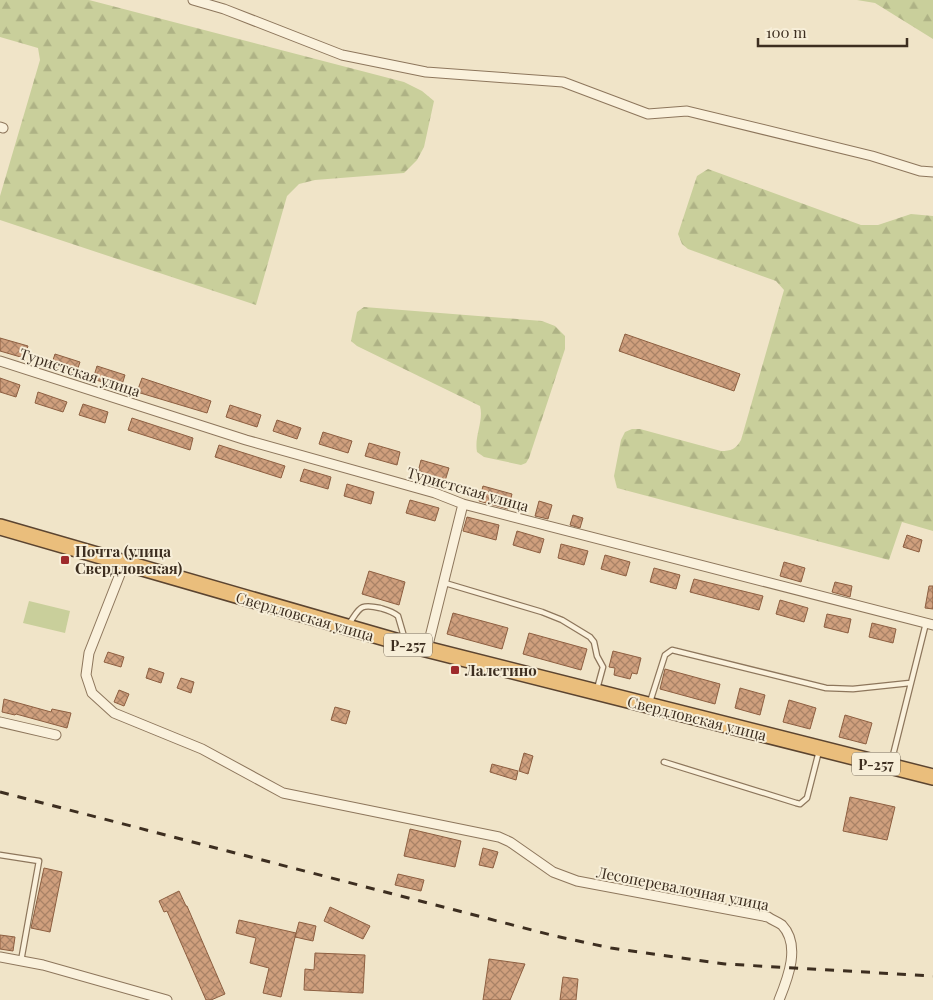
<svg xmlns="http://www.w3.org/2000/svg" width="933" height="1000" viewBox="0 0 933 1000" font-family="'Playfair Display',serif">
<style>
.green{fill:#c9cf9b}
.forest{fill:url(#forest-firs)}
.building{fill:url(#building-cross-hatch);stroke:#8d5f41}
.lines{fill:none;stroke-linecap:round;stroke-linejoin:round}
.service-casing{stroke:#8d765c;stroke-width:7}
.minor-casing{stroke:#8d765c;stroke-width:11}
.trunk-casing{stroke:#5b4430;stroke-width:18}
.service{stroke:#faf1dc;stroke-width:4.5}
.minor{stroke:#faf1dc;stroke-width:9}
.trunk{stroke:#eabe7c;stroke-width:15}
.rail{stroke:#3d2e20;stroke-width:3;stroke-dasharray:9 9;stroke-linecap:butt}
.poi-dot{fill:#9e2a2b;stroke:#f7eed8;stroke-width:2}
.labels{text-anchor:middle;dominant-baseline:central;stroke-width:4;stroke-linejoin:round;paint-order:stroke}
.shield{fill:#f7eed8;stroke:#756857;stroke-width:1}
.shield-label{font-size:14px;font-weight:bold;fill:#3d2e20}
.street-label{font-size:15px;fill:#3d2e20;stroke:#f7eed8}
.poi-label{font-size:15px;font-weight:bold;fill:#3d2e20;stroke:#f7eed8;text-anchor:start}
</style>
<defs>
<pattern id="forest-firs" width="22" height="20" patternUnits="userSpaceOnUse" patternTransform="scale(1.25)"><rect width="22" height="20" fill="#c9cf9b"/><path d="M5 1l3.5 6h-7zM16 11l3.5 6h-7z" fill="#aeb285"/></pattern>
<pattern id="building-cross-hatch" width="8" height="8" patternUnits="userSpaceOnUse" patternTransform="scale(1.25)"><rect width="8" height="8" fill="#cf9f7d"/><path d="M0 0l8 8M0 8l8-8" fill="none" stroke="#a98266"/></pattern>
</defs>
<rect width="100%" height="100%" fill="#f0e4c8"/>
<path class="green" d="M29,601L70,611L65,633L23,623Z"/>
<path class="forest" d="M0,0H89L404,82L422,91L434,101L424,147L417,160L404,173L315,180L299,184L287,196L256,305L0,220V196L40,60L38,48L0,37Z
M857,0H933V39L875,3Z
M708,169L861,225H878L911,214L933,216V531L902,522L889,560L617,488L614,476L621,440L625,432L632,429H640L721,451C731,451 736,449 741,440L784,290L776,281L688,249L682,244L678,234L697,176Z
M364,307L542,321L555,326L565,336V349L529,458L526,463L521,465L484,457L477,452C474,436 484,421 480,406L357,346L351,341L357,312Z"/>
<path class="building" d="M625,334L740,374L734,391L619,351Z
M0,338L28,346L24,358L0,351Z
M55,354L80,362L76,374L51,366Z
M97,366L125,375L121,388L93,379Z
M0,378L20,385L16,397L0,392Z
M142,378L211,401L207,413L137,392Z
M38,392L67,402L63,412L35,403Z
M83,404L108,412L105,423L79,415Z
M230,405L261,415L257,427L226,417Z
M132,418L193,438L190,450L128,430Z
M277,420L301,428L297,439L273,431Z
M323,432L352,441L348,453L319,444Z
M369,443L400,452L397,465L365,456Z
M219,445L285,466L281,478L215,457Z
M421,460L449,468L445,481L418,472Z
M304,469L331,477L328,489L300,481Z
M347,484L374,492L371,504L344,496Z
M483,486L512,494L508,509L479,501Z
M410,500L439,508L435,521L406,513Z
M539,501L552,505L548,519L535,516Z
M573,515L583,518L580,528L570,525Z
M467,517L499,525L496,540L463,531Z
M517,531L544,539L540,553L513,545Z
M907,535L922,540L919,552L903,547Z
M561,544L588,551L584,565L558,558Z
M605,555L630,562L626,576L601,569Z
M784,562L805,568L801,582L780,576Z
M654,568L680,575L676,589L650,582Z
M369,571L405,582L399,605L362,594Z
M694,579L763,596L759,610L690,592Z
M835,582L852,586L850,597L832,592Z
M929,586H933V609L925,608Z
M780,600L808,608L804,622L776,614Z
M453,613L508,628L502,649L447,634Z
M827,614L851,619L848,633L824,627Z
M872,623L896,629L893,643L869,637Z
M529,633L587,649L581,670L523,654Z
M613,651L641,658L637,674L632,673L630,679L614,675L615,668L609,667Z
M108,652L124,657L121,667L104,662Z
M149,668L164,673L161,683L146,678Z
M665,669L720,684L715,704L660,689Z
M181,678L194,682L191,693L177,688Z
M740,688L765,695L760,715L735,708Z
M119,690L129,694L124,706L114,702Z
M4,699L51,712L52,709L71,713L67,728L16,714L15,715L2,712Z
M789,700L816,708L810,729L783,722Z
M335,707L350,711L346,724L331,720Z
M845,715L872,723L866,744L839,737Z
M524,753L533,756L528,774L519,771Z
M492,764L518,771L516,780L490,772Z
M850,797L895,807L887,840L843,831Z
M410,829L461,841L455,867L404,856Z
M483,848L498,852L493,868L479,865Z
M44,868L62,872L50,932L31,928Z
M398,874L424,880L421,891L395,885Z
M179,891L186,906H187L225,994L211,1000H206L167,911L164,912L159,901Z
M330,907L370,926L363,939L324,921Z
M239,920L296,933L281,997L263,993L269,968L250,963L256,938L236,933Z
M299,922L316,926L313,941L295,937Z
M0,935L15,937L13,951L0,949Z
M315,953L365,955L363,993L304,990L305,969L314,970Z
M489,959L525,964L510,1000H483Z
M563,977L578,979L576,1000H560Z"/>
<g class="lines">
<defs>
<path id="service" d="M445,583L542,612L562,620L590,637L594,642L597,656L603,667L597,689
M348,625C360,609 358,603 380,608C387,610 392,611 398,616L405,640
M650,702L665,655L672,650L826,688L853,689L910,683
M664,762L796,803L800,804L807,798L819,751
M891,763L926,623
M0,855L39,861L21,961"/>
<path id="minor" d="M193,0L224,9L342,55L426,72L563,82L648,114L687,111L872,156L920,171L933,172
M0,127L3,128
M0,361L246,440L435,493L463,504L933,625
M124,564L89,653L86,675L92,693L114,713L202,749L283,793L499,837L510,842L553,872L577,881L768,917C772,920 778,922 782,925C801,945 788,978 779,1000
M427,649L463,504
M0,722L56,735
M0,957L43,965L167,1000"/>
<path id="trunk" d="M0,527L406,644L933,777"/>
</defs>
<use href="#service" class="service-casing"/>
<use href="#minor" class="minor-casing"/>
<use href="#trunk" class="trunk-casing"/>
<use href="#service" class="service"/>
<use href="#minor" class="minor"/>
<use href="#trunk" class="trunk"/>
<path class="rail" d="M0,792L555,936L611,948L725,964L933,976"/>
</g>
<g class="poi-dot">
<rect x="60" y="555" width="10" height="10" rx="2.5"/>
<rect x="450" y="665" width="10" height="10" rx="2.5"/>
</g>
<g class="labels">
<g class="shield">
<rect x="384" y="633.5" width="48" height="23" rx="4"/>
<rect x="852" y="752.5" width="48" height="23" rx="4"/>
</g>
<g class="shield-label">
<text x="408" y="645">Р-257</text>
<text x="876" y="764">Р-257</text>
</g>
<g class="street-label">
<text transform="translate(80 372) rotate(18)">Туристская улица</text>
<text transform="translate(468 489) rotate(16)">Туристская улица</text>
<text transform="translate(305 616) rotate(16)">Свердловская улица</text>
<text transform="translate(697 718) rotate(14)">Свердловская улица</text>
<text transform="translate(683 888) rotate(11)">Лесоперевалочная улица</text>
</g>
<g class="poi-label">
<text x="75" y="551">Почта (улица<tspan x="75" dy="17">Свердловская)</tspan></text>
<text x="465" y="670">Лалетино</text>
</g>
</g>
<path d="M758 38v8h149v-8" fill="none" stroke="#3d2e20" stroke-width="2.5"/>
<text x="766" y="38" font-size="15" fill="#3d2e20" stroke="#f7eed8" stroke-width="4" paint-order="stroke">100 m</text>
</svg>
